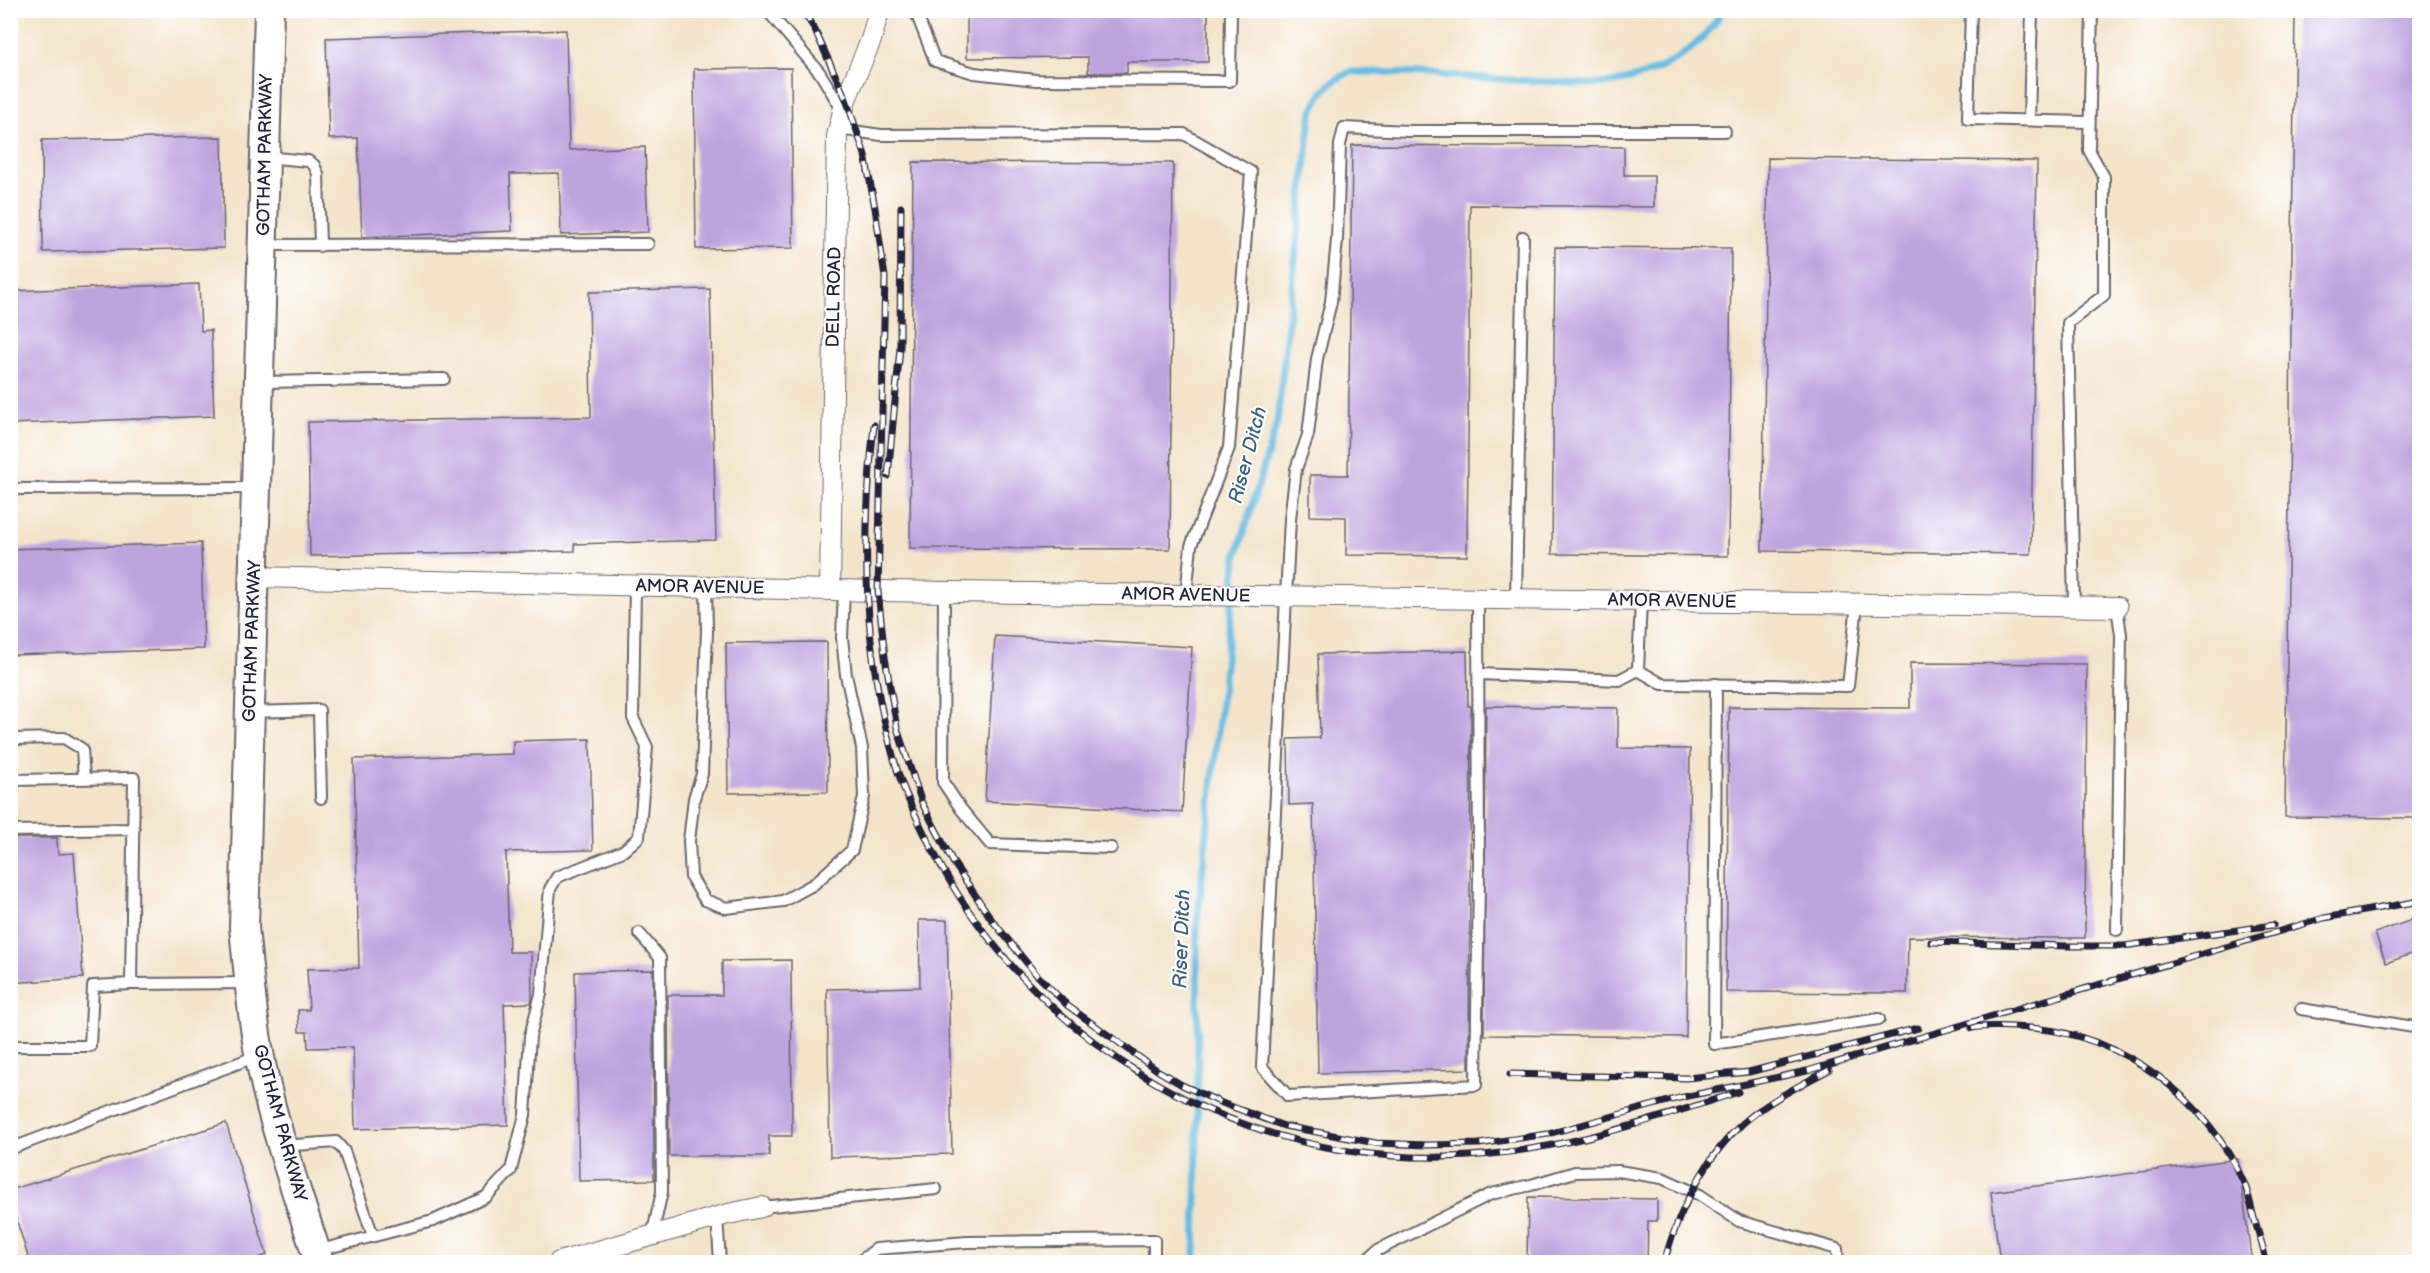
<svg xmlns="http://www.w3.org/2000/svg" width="2430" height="1273" viewBox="0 0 2430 1273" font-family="'Balsamiq Sans',sans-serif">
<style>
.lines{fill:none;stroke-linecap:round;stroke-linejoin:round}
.stream{stroke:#65bce2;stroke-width:7}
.building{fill:#bda4df}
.lane-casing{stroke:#6b666d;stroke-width:14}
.street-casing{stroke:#6b666d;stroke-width:22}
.secondary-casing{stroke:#6b666d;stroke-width:32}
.lane{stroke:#fff;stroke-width:10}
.street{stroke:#fff;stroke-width:20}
.secondary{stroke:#fff;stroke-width:28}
.rail-casing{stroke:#22223b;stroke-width:7}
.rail{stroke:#fff;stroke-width:4.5;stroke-dasharray:14;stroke-linecap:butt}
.labels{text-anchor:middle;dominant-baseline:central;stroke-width:4.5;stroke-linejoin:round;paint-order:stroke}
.street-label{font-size:18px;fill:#22223b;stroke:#fff}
.water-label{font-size:20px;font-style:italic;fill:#3d607e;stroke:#fff}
</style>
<rect width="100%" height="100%" fill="#fff"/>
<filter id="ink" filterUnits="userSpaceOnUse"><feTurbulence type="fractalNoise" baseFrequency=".0167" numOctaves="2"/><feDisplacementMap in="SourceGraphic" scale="12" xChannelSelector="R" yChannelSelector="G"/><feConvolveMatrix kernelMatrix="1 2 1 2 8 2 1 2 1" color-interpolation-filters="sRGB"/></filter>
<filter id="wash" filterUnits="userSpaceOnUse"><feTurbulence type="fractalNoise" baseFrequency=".008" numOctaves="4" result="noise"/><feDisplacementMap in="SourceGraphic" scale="24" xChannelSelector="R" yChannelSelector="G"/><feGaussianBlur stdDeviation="1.35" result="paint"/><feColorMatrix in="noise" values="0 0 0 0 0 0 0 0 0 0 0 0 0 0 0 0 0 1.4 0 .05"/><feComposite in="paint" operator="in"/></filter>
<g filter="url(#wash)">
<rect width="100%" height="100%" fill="#f3e4c9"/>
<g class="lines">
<path class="stream" d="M1195,1262L1198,1073L1197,924L1237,555L1277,423L1311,115C1320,92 1327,83 1350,72C1411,71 1473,78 1534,81C1562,82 1593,87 1621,81C1664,72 1701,49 1723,10"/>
</g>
<g id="blocks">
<path class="building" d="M967,10H1208V62H1127V73H1088V57L967,58Z
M2295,10H2420V818L2285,817Z
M566,30L569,150L645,147L648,232L561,235L559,173L510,174L512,231L362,237L358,138L329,139L326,38Z
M791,68L793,248L696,249L694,69Z
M222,137L224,248L43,252L42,140Z
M1352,145L1624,147V175H1654V207L1470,205L1467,556L1346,555V517L1310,516V475H1348Z
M1768,158L2037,161L2031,554L1762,551Z
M913,162L1173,163L1170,549L910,548Z
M1555,247L1731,248L1728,556L1552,554Z
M199,284L201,331L211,330L214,416L10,424V291Z
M710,289L716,540L574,544L575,551L310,556L308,422L591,417L589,292Z
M201,543L204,649L10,655V549Z
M995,636L1192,647L1182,812L985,801Z
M827,642L828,792L728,793L726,643Z
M1467,651L1468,706H1471L1469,1069L1318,1073L1313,804L1289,805L1288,739L1320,738L1318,654Z
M1910,663L2087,664L2085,938L1908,937L1907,993L1726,992L1729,707L1910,708Z
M1486,706L1618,708V748L1690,749L1686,1037L1484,1035Z
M590,739L593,850L506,852L509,952H531L532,997L531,1003L504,1004L508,1125L355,1129L353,1047L308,1048L307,1032H299L298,1010H309L307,969L359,968L354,759L513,754V741Z
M10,838H57L58,854L74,853L83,978L10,983Z
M2420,917V951L2386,963L2375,933Z
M919,920H947L952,1154L830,1157L827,989L920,987Z
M791,960L792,1136H769V1156H669L668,995H722V961Z
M653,970L654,1180L579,1181L575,972Z
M226,1123L267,1255L243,1263H30L10,1199V1190Z
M2238,1159L2252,1263H2000L1991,1192Z
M1528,1197L1657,1199V1221H1648L1647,1263H1527Z"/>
</g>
</g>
<g filter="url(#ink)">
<use href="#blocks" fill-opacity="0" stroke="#6b666d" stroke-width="1.5"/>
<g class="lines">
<defs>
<path id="lane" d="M767,10L820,73L843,111
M915,10L935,61L974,73L1036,80L1230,81L1231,10
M1971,10L1968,119L2089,122
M2029,120L2032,10
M839,129L881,135L1184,134L1251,172L1229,448L1191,546L1186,595
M265,157L308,161L314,165L318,174L320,246
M263,245L648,244
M260,382L444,379
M10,489L256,488
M706,587L707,630L702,774L694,798L689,841L691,877L705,900L726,908L783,901L814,884L852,850L864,797L862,748L846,675L842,638L844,590
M944,592L943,782L961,809L990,844L1111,848
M1478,599L1479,876L1476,1085L1288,1096L1262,1067L1290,519L1296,469L1308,435L1317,359L1331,302L1337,240L1340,145L1344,128L1409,131H1725
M1516,599L1523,237
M2074,607L2068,323L2104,295V177L2089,150L2092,10
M2117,607L2121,635L2117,930
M1638,670L1662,684L1848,686L1857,604
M1479,674L1619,680L1638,670L1641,601
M1716,684L1714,1044L1879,1019
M251,712L319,710L321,798
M10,739L64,738L82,749L84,779
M10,780L134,778L131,984L249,983
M10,831L134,829
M639,933L660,958L662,1192L652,1236
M2301,1009L2420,1028
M10,1046H90L93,986L131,984
M282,1146L336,1142L344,1151L373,1236
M10,1149L257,1056
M762,1207L936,1189
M717,1217L720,1262
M316,1251L433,1221L486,1197L511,1170L525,1115L530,1036L541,994L550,889L557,877L623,851L639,837L647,747L633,718L635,586
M859,1262L876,1249L967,1242L1154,1240V1262
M1364,1262L1378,1250L1491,1194L1531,1185L1575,1172L1618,1171L1662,1178L1700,1195L1739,1221L1837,1249L1838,1262"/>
<path id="street" d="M254,577L878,591L2117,607
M830,590L837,136L846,99L871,40L879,10
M559,1262L728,1214L762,1207"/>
<path id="secondary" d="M269,10L244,927C249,978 253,1028 264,1078C278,1140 300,1201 319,1262"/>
</defs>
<use href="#lane" class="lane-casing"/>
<use href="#street" class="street-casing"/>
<use href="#secondary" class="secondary-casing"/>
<use href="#lane" class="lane"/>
<use href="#street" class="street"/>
<use href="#secondary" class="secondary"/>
<defs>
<path id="rail" d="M802,10L814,28L846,99L865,155L875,208L885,277L878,591L885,657L897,728L922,803L953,862L992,920L1035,973L1068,1006L1157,1070L1182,1085L1222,1103L1284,1126L1376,1143L1427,1145L1479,1144L1548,1134L1679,1098L1807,1071L2324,918L2420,901
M874,425C862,537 862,649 894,759C902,789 917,819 931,847C1027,1037 1230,1163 1444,1157C1549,1155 1640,1124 1738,1092
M888,476L900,348L901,207
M1931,942L2068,946H2124L2273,925
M1972,1028C1992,1025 2012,1027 2032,1028C2125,1036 2206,1098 2244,1183C2249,1194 2251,1207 2254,1218C2258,1233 2264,1247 2266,1262
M1510,1074L1686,1078L1749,1072L1918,1028
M1664,1262C1680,1206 1711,1143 1761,1109C1782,1094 1806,1082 1829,1070"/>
</defs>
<use href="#rail" class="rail-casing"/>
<use href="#rail" class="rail"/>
</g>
</g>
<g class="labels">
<g class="street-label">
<text transform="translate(265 155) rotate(-89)">GOTHAM PARKWAY</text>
<text transform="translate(834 297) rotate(-89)">DELL ROAD</text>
<text transform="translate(700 587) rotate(1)">AMOR AVENUE</text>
<text transform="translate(1186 595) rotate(1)">AMOR AVENUE</text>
<text transform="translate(1672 601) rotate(1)">AMOR AVENUE</text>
<text transform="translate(252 641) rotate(-88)">GOTHAM PARKWAY</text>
<text transform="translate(280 1123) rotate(75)">GOTHAM PARKWAY</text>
</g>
<g class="water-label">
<text transform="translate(1248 455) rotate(-75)">Riser Ditch</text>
<text transform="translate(1182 939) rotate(-88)">Riser Ditch</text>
</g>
</g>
<rect width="2430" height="1273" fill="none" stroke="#fff" stroke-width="36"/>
</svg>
